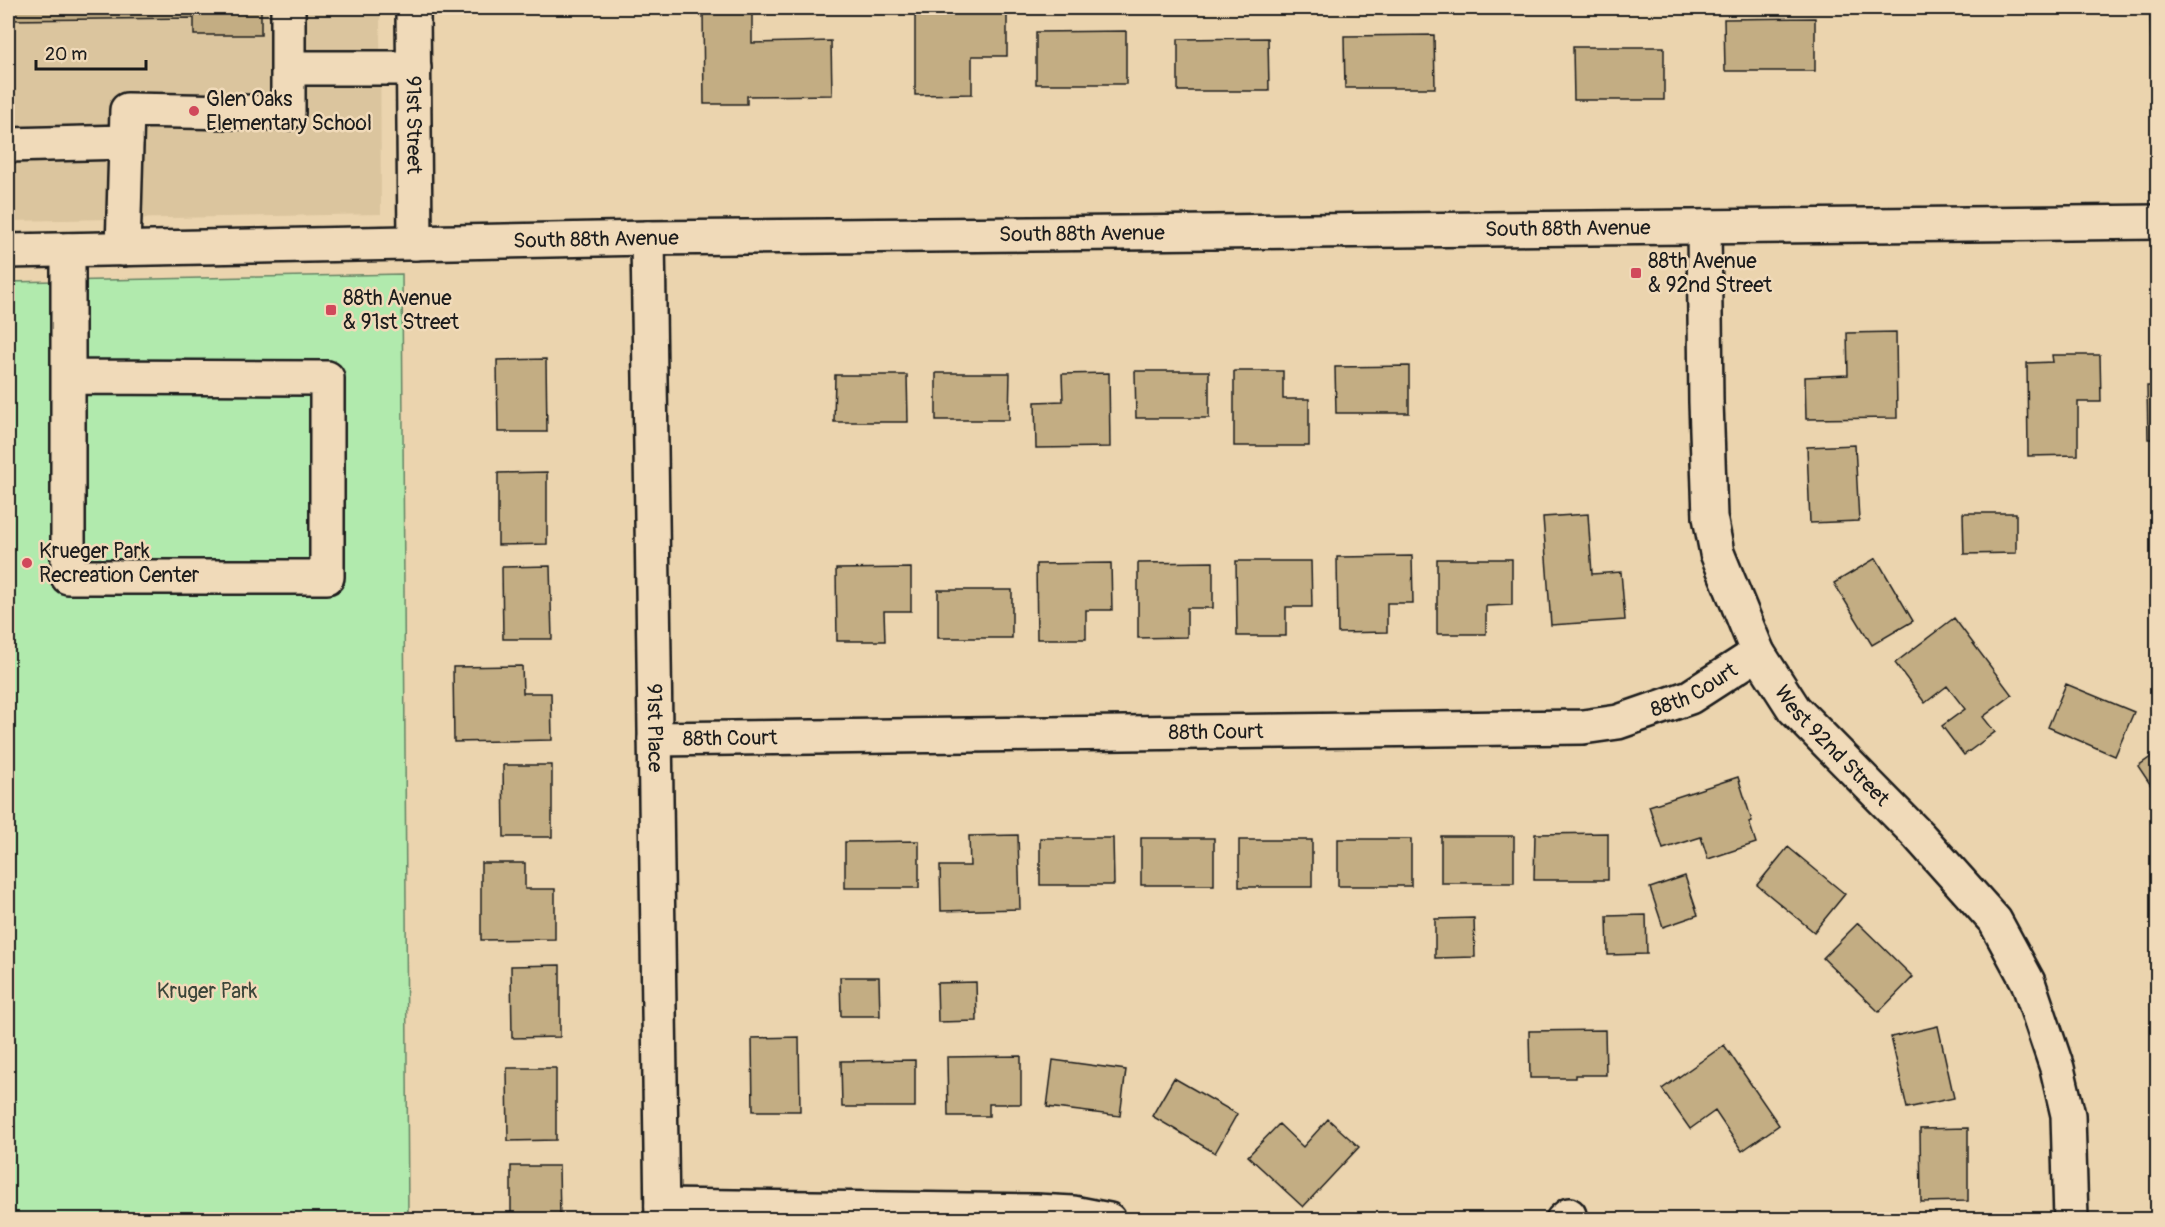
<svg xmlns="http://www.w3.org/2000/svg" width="2165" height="1227" viewBox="0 0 2165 1227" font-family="Pangolin,sans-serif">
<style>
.built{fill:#dbc59e}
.green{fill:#b1eaad;stroke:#668364;stroke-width:1.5}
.building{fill:#c3ad83;stroke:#1c1c1c;stroke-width:1.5}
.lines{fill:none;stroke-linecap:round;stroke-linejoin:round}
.minor-casing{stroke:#1c1c1c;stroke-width:38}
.minor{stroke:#f0dab9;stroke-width:33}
.poi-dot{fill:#d1495b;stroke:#f0dab9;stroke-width:2}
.labels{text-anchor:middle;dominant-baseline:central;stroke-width:5;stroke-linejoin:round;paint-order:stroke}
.poi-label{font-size:21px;fill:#1c1c1c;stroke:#f0dab9;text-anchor:start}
.street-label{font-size:21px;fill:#1c1c1c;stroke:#f0dab9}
.park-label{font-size:21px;fill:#3a4539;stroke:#f0dab9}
</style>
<rect width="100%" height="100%" fill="#ebd4ae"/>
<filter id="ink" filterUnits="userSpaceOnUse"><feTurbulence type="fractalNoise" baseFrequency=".0167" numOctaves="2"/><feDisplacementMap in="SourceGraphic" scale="12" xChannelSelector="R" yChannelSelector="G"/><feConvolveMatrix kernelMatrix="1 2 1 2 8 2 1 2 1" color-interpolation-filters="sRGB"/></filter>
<g filter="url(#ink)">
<path class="built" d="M8,8H380L381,214L8,221Z"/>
<path class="green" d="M402,274L408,1219H8V282Z"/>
<path class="building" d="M8,8H261V35H194V18L8,20Z
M2150,8H2158V48H2151Z
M703,10H752V43L831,41L832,95L747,96V104H704Z
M1007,13V56H972V94L915,95V14Z
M1815,18V71H1725L1724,19Z
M1126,31V84H1036V32Z
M1434,35L1435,88H1345L1344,36Z
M1268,38L1269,91H1178V39Z
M1573,47H1664V100H1574Z
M1896,332L1897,418L1806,419L1805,377L1848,375L1847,333Z
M2052,355H2100L2101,402H2078V455L2028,456L2027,363L2053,362Z
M546,359L547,432H498L497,360Z
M1409,366V413H1336L1335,367Z
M1135,371H1209V418H1136Z
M1234,371H1283V399H1309V446H1234Z
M936,373H1010L1009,420H936Z
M1109,373L1110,447L1036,448L1035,402L1063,401L1062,374Z
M835,375H907L908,422H834Z
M2147,386H2158V439H2148Z
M1855,445L1859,521L1810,523L1807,447Z
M547,472V544L498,545V473Z
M1963,513H2016V553L1964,554Z
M1588,514L1592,574L1621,572L1625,620L1551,625L1543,517Z
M1412,556L1413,603H1387V632L1338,633L1337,557Z
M1876,558L1913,621L1872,645L1834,583Z
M1437,559H1512V605L1486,606V634H1437Z
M1236,561H1311L1312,607H1286V636H1237Z
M1213,562V608H1187V637L1138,638V563Z
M1111,563L1112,610H1086V639H1037L1036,564Z
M550,566L552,639H503L502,567Z
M911,568V611H884L885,641H837L836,569Z
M938,590H1012V638H938Z
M1954,618L2012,695L1983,717L1995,732L1964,755L1942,726L1965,709L1947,686L1925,703L1895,663Z
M522,666L523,693H551L552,740L454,742L453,667Z
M2066,684L2134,712L2115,756L2048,727Z
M2158,752V796L2138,766Z
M503,765H552V837H504Z
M1738,777L1752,821L1749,822L1756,843L1708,859L1701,837L1663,849L1649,806Z
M1608,833V880H1534L1535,834Z
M1018,835L1020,909L941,911L940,866H970L969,836Z
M1441,836H1514V883H1441Z
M1040,838H1113L1114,885H1040Z
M1141,838H1214V885H1141Z
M1338,839H1411V886H1338Z
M1239,840H1312V887H1239Z
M919,841V888H845V842Z
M1788,847L1845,894L1814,932L1757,885Z
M481,863H525V889H555V939L481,940Z
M1685,876L1698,915L1663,927L1650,888Z
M1646,915L1647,954L1608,955L1607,916Z
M1474,918L1475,957L1435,958V919Z
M1858,923L1913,977L1879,1012L1823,958Z
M560,965V1037L512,1038L511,966Z
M840,977H879L880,1016H841Z
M976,982L977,1021L938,1022L937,983Z
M1938,1026L1954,1098L1907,1108L1891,1037Z
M1605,1030L1606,1075H1575V1078H1530L1529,1031Z
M799,1037L800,1111H753L752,1038Z
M1724,1045L1779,1125L1742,1151L1715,1111L1690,1129L1662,1089Z
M1021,1056V1104H989V1116H948L947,1057Z
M915,1060V1107H842L841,1061Z
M1053,1060L1126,1070L1120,1116L1047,1107Z
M507,1068H556V1140L508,1141Z
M1174,1078L1237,1114L1215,1153L1152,1116Z
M1328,1119L1359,1147L1303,1207L1248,1156L1279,1124L1303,1147Z
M1968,1128V1201L1921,1202L1920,1129Z
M511,1166H559L560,1220H511Z"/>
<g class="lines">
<defs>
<g id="minor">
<path id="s1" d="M413,8L415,243"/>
<path d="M289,68H414"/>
<path d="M8,145L126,142"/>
<path id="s2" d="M1704,227L1706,402L1710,517L1717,553L1758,653L1794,709L1919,836L1995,921L2028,982L2057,1068L2068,1115L2071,1220"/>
<path id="s3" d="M648,238L662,1220"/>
<path d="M123,249L127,110L288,113V8"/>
<path d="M68,250V577H327V378L68,377"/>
<path id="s4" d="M8,251L648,238L2158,222"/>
<path id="s5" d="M655,739L1583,727L1618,722L1690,697L1758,653"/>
<path d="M662,1206L1036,1211L1073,1213L1109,1220"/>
<path d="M1563,1220L1569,1215"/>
</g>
</defs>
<use href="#minor" class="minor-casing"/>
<use href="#minor" class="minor"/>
</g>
</g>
<g class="poi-dot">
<circle cx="194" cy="111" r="6"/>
<rect x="1630" y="267" width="12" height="12" rx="3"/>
<rect x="325" y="304" width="12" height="12" rx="3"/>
<circle cx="27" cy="563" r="6"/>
</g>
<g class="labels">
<g class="poi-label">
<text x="206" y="99">Glen Oaks<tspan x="206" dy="24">Elementary School</tspan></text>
<text x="1648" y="261">88th Avenue<tspan x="1648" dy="24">&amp; 92nd Street</tspan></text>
<text x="343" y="298">88th Avenue<tspan x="343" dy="24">&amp; 91st Street</tspan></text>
<text x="39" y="551">Krueger Park<tspan x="39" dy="24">Recreation Center</tspan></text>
</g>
<g class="street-label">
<text stroke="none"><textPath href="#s1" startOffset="117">91st Street</textPath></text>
<text stroke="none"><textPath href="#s4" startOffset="1560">South 88th Avenue</textPath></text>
<text stroke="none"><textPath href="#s4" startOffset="1074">South 88th Avenue</textPath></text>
<text stroke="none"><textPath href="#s4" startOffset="588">South 88th Avenue</textPath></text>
<text stroke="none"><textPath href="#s5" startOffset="1046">88th Court</textPath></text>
<text stroke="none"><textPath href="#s3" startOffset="490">91st Place</textPath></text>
<text stroke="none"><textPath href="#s5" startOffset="561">88th Court</textPath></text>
<text stroke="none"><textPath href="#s5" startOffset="75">88th Court</textPath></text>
<text stroke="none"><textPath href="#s2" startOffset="554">West 92nd Street</textPath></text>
</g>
<g class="park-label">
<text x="207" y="991">Kruger Park</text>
</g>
</g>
<rect width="2165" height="1227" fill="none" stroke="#f0dab9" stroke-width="30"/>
<rect x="15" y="15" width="2135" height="1197" fill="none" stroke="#1c1c1c" stroke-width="2" filter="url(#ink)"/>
<path d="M36 60v9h110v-9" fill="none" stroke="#1c1c1c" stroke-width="3"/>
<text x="45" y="60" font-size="18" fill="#1c1c1c" stroke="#f0dab9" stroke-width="4.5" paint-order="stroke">20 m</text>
</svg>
